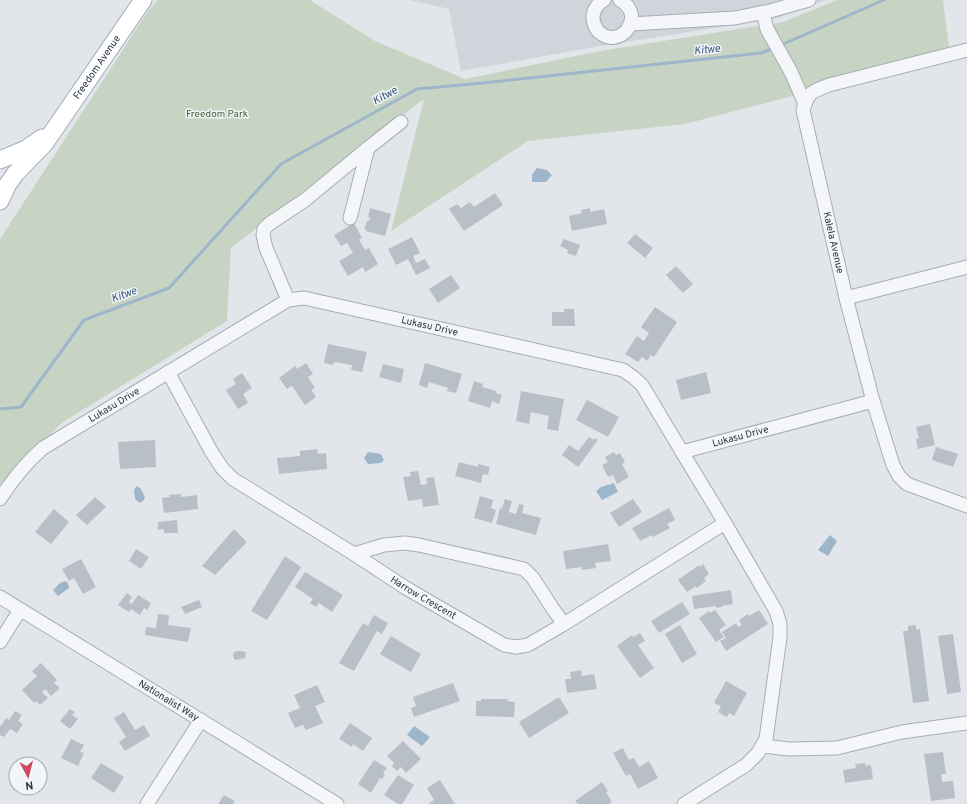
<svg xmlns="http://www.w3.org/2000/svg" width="967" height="804" viewBox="0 0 967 804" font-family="Overpass,sans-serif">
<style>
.built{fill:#d0d5dc}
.green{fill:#c8d4c3}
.water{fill:#9db6ca}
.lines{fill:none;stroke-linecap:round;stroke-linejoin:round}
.stream{stroke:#9db6ca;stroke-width:3}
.building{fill:#b9bfc7}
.minor-casing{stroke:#a7adb4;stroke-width:15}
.major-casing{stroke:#a1abb6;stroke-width:19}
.minor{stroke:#f5f6f9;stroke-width:13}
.major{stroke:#fff;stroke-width:17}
.labels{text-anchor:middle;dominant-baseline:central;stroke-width:3;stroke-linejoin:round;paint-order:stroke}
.street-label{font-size:10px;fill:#2a3442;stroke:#f2f5f8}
.park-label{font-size:10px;fill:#415e37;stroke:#f2f5f8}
.water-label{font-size:11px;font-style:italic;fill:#345676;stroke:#f2f5f8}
</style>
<rect width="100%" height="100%" fill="#e2e6ea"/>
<path class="built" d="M410,0H825L778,18L600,46L461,71L449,9Z"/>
<path class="green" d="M158,0H310L375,41L465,79L600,51L783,22L837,0H943L950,55L685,124L528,141L391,231L424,99L231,248L227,321L63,422L0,484V239L148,11Z"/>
<path class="water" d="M537,168L547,170L552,175L546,182H532V174Z
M368,452L381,454L384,460L381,463L368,464L364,458Z
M614,483L618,492L602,500L596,491L601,487Z
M137,486L141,489L145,497L144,500L140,503L135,499L134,490Z
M830,535L837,541L828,556L818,550Z
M65,581L68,583L69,588L58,596L53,590L60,583Z
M414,726L430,737L422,746L407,735Z"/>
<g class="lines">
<path class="stream" d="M781,45L884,0
M0,409L21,407L84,320L169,288L281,164L417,89L483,83L761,53L774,48"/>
</g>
<path class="building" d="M495,193L503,205L464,231L449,209L457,204L461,208L470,202L474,207Z
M370,208L391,214L385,236L366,231V229H364L367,221H369L370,217H368Z
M590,208V212L604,209L607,224L572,231L569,216L582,213L581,210Z
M354,223L362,238L359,240L365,250L369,248L378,264L365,272L363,267L348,276L339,261L353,253L347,243L341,246L334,235Z
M635,234L653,248L645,258L627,243Z
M412,237L420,253L413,256L416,263L425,259L430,268L416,275L408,259L396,265L388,249Z
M564,239L580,245L576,256L567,253L568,250L560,246Z
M676,266L693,284L683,293L666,275Z
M451,275L460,288L438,303L429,289Z
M655,307L677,322L654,357L651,355L647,361L642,357L638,362L625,354L637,336L644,341L649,333L641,327Z
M564,309H574L575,326H552V312H564Z
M328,344L367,352L362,372L351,370L352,365L334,362L333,365L324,363Z
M306,363L313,374L308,377L315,388L311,390L316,397L305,405L292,386L287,389L279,378L295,366L297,369Z
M425,363L462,374L456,393L447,391L448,388L429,382L427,388L419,385Z
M383,364L404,369L401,383L379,377Z
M706,372L711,393L681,400L676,380Z
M242,373L252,388L243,394L248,403L238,409L226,390L236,384L233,379Z
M474,381L483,384L482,387L496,391V393L502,395L499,404L492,401L490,408L468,401Z
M521,391L564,399L558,431L547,429L549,416L531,412L529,424L516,421Z
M587,400L619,417L608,437L576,420Z
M930,424L935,445L918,449L916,439L919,438L916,427Z
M589,437L594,440L595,438L598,440L578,467L562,455L569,445L578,451Z
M155,440L156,467L120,469L118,442Z
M936,447L958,454L953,467L932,460Z
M317,449L318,454L326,453L327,469L279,474L277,458L300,456V451Z
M614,452L616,455L620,453L625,462L622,464L629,477L617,484L613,475L608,477L602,465L608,462L605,457Z
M459,462L478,467V464L490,467L488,475L483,474L481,483L455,476Z
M418,471L421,485L427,484L426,478L434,477L439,505L423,507L422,499L408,501L403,477L411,476L410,472Z
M181,494V497L197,495L198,509L164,513L162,498L170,497L169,495Z
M480,496L493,500L491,508L496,510L492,523L474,518Z
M95,497L106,507L87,525L76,515Z
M505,499L512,501L509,512L516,514L519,504L524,505L522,513L541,518L536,535L496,524L500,508L502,509Z
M633,499L642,512L619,527L610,513Z
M669,508L675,520L667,524L670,528L653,537L652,535L640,541L632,528Z
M54,509L69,522L51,544L35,532Z
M177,520L178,533H164V529L158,530V522Z
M234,529L247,542L215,575L202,566Z
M608,544L611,561L595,563L596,568L582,570V567L566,569L563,551Z
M136,549L149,557L141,569L129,561Z
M285,556L301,567L267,620L251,611Z
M81,559L96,587L83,594L74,578L69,581L62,569Z
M703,564L709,574L704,578L706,581L697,588L696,586L687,592L678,580L699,565L700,567Z
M305,572L343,595L332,612L319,603L316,607L310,603L313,599L295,587Z
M731,590L733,604L722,606V607L717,608L716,606L694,609L692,596Z
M127,593L132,597L129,602L132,604L138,595L151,603L147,610L144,608L140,615L131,609L129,612L118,605Z
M199,600L202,607L185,614L181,607Z
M682,602L690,614L659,633L651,621Z
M715,610L726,625L719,630L724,637L716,642L699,618L709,611L710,613Z
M759,610L768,624L726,651L720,641L726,638L722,632L736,623L738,627L742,625L739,620L748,614L749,616Z
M158,614L169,615L168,625L191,628L188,642L145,635L146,627L156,628Z
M374,615L388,623L382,634L377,631L354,671L339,663L363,623L368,626Z
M680,625L697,654L682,663L665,634Z
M916,625V630L920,629L929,701L913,703L903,631H908V626Z
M640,633L645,641L638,645L654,668L640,678L617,646L632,635L633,637Z
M953,634L961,692L947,694L938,636Z
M391,636L421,654L411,672L380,654Z
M239,651L246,652L245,658L235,660L233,656L234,652Z
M41,663L57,680L54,683L60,688L51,696L45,689L42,692L48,698L40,705L36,701L34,703L22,690L37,676L32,671Z
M581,670L582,676L594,674L597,689L567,693L565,679H571L570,672Z
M726,681L747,693L734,716L729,713L727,717L718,712L721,706L714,703Z
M453,683L460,701L414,717L411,708L416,706L413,697Z
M317,685L325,702L315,706L323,723L306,730L303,725L295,728L288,713L300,708L294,695Z
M559,697L569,713L529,738L519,722Z
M481,699H508L507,701L515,702L514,717L476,716V701H481Z
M70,709L75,712L72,715L78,719L70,729L60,721Z
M15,711L22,715L18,721L23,724L17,733L10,729L4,737L0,735V725L1,726L6,718L9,720Z
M124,712L135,730L144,725L150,736L125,751L119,742L126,737L114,718Z
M350,723L372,738L363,751L353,744L352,747L339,739Z
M71,739L84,745L80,752L84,753L78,766L61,758Z
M403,741L421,759L406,773L401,767L397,771L392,766L394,763L387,756Z
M623,748L629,760L634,758L639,767L649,761L658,778L638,789L630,774L626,776L613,753Z
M943,752L946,774H941L942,782L953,781L955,798L931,801L924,754Z
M374,760L387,768L383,773L385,775L382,779L380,778L371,793L358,784Z
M101,763L124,777L114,793L91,778Z
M865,763V766L871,765L873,779L845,783L843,770L856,768L855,764Z
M398,775L414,785L402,804H398L384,795Z
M440,780L455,804H428L434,800L427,788Z
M602,782L608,791L606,792L612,802L609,804H578L575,801Z
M224,795L235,801L233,804H218Z"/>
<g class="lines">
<defs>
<g id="minor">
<path d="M604,0C598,3 593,10 593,17C593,22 595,27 598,31C619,52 648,16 620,0"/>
<path d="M763,13L767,29L791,72L805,104"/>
<path d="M630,24L735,18L770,11L809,0"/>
<path id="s1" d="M967,50L829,85C811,92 809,91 803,110L846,298L873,401L893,465L899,476L907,484L967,506"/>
<path d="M350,218L368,148"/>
<path d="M846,298L967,267"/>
<path d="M288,300L266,248L263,235L264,229L269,224L305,200L368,148L401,122"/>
<path id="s2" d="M168,372L211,451L222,468L233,479L354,554L406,588L504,645L516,647L528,645L564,624L725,523"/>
<path d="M682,452L725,523L776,611L780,624V637L766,739L758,753L746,765L684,804"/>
<path id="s3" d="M0,499C12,480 26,463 43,448L288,300L304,298L415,323L623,370L633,377L642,385L682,452L873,401"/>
<path d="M354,554L384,545L405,543L419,545L524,569L533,578L553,609L564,624"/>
<path id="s4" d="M0,597L337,804"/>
<path d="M0,642L20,610"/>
<path d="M762,746L789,749L837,748L902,732L967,723"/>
<path d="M147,804L201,720"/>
</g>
<g id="major">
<path d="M0,160L26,149L42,138"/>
<path id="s5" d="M0,201L8,184L15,174L45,143L143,0"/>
</g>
</defs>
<use href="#minor" class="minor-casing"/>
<use href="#major" class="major-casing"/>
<use href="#minor" class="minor"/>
<use href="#major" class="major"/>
</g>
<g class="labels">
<g class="street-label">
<text stroke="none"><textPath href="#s5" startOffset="166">Freedom Avenue</textPath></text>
<text stroke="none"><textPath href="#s1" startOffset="317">Kalela Avenue</textPath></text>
<text stroke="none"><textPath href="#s3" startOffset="498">Lukasu Drive</textPath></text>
<text stroke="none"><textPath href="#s3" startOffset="150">Lukasu Drive</textPath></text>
<text stroke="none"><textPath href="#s3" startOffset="859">Lukasu Drive</textPath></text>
<text stroke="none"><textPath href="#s2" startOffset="350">Harrow Crescent</textPath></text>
<text stroke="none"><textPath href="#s4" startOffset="198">Nationalist Way</textPath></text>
</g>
<g class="park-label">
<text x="217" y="114">Freedom Park</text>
</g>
<g class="water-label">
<text transform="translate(707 50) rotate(-6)">Kitwe</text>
<text transform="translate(385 96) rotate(-29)">Kitwe</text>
<text transform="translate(124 295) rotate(-20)">Kitwe</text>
</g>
</g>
<g transform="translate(28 776) rotate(173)"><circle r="19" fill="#f2f5f8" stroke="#a2a8af"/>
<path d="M0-3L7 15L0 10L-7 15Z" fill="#ce4864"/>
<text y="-6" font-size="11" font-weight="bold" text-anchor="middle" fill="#2a3442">N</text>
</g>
</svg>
